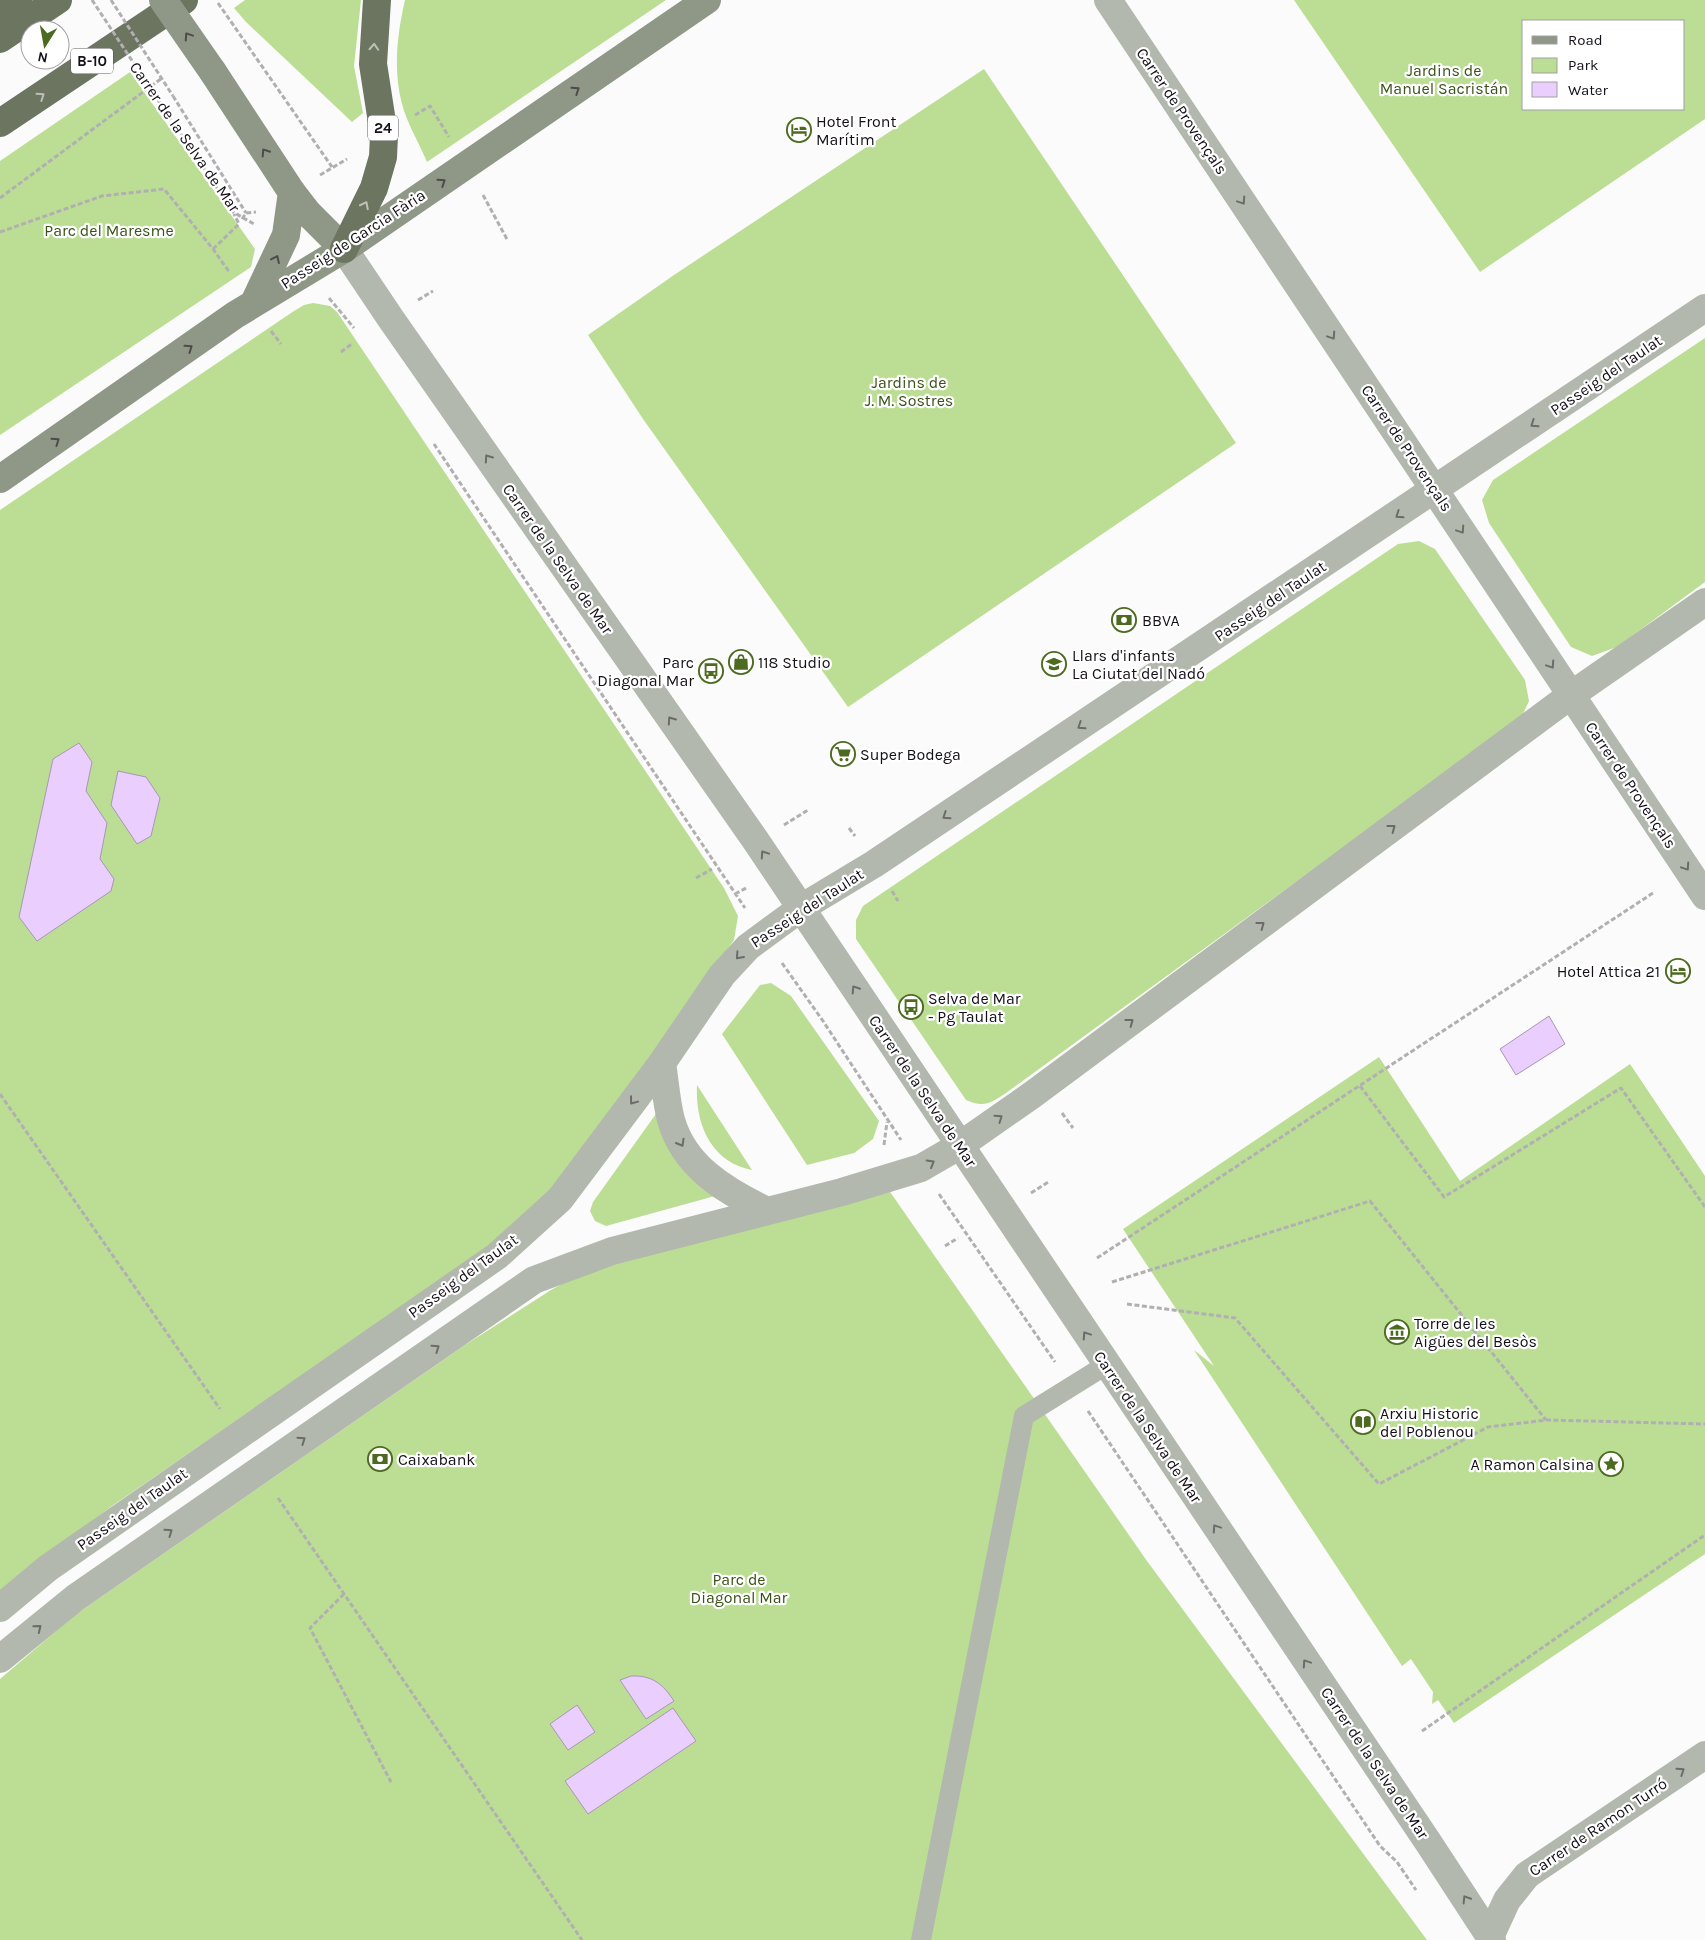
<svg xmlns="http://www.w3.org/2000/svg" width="1705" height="1940" viewBox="0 0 1705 1940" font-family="Karla,sans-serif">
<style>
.green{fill:#bbde94;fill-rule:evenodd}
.water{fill:#eacefe;stroke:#aa95b9}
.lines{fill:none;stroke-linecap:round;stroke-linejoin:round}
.path{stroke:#b1afb2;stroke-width:3;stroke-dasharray:5 2.5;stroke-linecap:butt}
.service{stroke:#b2b8ad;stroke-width:20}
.minor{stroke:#b2b8ad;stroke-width:28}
.tertiary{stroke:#b2b8ad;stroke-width:28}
.secondary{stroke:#8f9786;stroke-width:28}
.trunk{stroke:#6b7560;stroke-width:28}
.path-bridge{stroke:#b1afb2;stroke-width:3;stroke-dasharray:5 2.5;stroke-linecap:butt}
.secondary-bridge{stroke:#8f9786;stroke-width:28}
.oneway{stroke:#4b4c4a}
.oneway2{stroke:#bcc1b7}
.oneway3{stroke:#6b6c6a}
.labels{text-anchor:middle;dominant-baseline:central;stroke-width:4.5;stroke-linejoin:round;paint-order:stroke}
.shield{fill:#fff;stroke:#5a575d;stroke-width:1}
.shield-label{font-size:15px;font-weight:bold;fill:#140f18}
.park-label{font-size:16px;fill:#3a5217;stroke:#fff}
.street-label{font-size:16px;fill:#140f18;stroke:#fff}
.poi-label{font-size:16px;fill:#140f18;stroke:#fff;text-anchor:start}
</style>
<rect width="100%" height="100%" fill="#fbfbfb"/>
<path class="green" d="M245,0H361L354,66L363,113L352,122L246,22L234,8Z
M405,0H666L427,162C419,143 407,123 402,104C393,70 397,35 405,0Z
M1294,0H1705V119L1480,272ZM1684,21V109H1524V21Z
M984,69L1236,443L848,707L643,419L588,335L674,275Z
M130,72L255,249L251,267L0,435V161Z
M313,303L330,306L337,312L724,888L738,916L734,940L555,1192L528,1220L112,1506L17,1578L0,1594V510L294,311L304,305Z
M1705,338V582L1617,647L1592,656L1571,647L1489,523L1482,500L1493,480Z
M1419,541L1435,549L1525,680L1529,701L1521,718L1006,1093C991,1103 984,1108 966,1100L856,939V920L863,906L1398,544Z
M771,983L791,996L879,1121L873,1139L854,1153L807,1165L722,1034L760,985Z
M1379,1057L1460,1181L1630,1064L1705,1176V1554L1454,1723L1438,1700L1432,1704L1433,1692L1411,1659L1402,1666L1194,1350L1214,1366L1123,1229Z
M697,1085L752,1170C711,1162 695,1124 697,1085Z
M658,1111C668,1154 679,1171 715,1196L606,1226L595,1221L590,1211L593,1202Z
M888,1189L1147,1561L1427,1940H0V1679L75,1615L465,1345L551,1290L602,1262Z"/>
<path class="water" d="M79,743L92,762L86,791L107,823L100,859L114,879L111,891L37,941L19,917L53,759Z
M118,771L146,777L160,798L151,836L137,844L111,805Z
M1549,1016L1565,1044L1516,1075L1500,1049Z
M631,1676C652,1675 663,1684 674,1701L646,1719L620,1680Z
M577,1705L595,1732L568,1750L550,1724Z
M673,1708L696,1741L588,1814L565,1781Z"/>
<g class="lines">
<path class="path" d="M218,3L332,167
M173,96L246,213
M160,103L233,212L254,224
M415,115L430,106L449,137
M320,175L347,159
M483,195L508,241
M0,198L162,78
M242,219L246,213L256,212
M0,232L102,196L164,189L213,249L230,273
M213,249L239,224L234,214
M329,298L354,328
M418,300L433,291
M271,331L281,344
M341,352L353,343
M434,444L745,908
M784,825L808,810
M849,828L855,836
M696,878L712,869
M892,891L898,901
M735,894L748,887
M782,963L823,1021L901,1140
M1360,1086L1444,1197L1621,1088L1705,1207
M0,1094L220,1409
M1062,1113L1073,1128
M884,1145L887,1122
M1031,1193L1050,1181
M939,1194L1055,1362
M945,1246L958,1238
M1097,1258L1653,893
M1112,1282L1370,1201L1546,1420
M1127,1304L1235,1318L1379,1484L1488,1427L1547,1420L1705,1424
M1088,1411L1380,1846L1397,1862L1416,1890
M278,1498L582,1940
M344,1594L310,1628L391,1782
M1422,1731L1705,1535"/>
<path class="service" d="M921,1940L1024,1416L1106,1365"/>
<path class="minor" d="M1108,0L1705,896
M1490,1937L1507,1900L1527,1875L1705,1755"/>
<path class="tertiary" d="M344,249L391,319L756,841L1428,1842L1492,1940
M662,1063C665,1081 666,1101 671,1120C684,1166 724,1190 765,1210
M0,1608L48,1568L497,1256L560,1199L662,1063L722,975L748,947L801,908L874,864L1705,308
M0,1659L75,1598L534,1280L612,1251L842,1192L921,1168L959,1146L1032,1095L1571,695L1705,602"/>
<path class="secondary" d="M213,72L291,191L308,213L344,249
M254,303L286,235L292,192
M0,479L235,315L344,249L707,0"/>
<path class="trunk" d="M0,11L18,0
M0,39L58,0
M0,123L184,0
M344,249L374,188L383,157L384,135L373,64L377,0"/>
<path class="path-bridge" d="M92,0L160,103
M111,0L173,96"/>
<path class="secondary-bridge" d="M163,0L213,72"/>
</g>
<defs><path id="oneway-chevron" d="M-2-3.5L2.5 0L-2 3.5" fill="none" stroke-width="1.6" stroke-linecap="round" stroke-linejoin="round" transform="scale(1.25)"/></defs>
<g class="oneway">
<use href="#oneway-chevron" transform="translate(188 36) rotate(-124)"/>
<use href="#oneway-chevron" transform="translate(576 90) rotate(-34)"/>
<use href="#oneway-chevron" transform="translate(265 152) rotate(-123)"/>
<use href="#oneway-chevron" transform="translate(442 182) rotate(-34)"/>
<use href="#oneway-chevron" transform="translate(276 259) rotate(-65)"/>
<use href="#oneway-chevron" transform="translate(189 348) rotate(-35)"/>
<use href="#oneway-chevron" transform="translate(56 441) rotate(-35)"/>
</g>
<g class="oneway2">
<use href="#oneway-chevron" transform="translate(374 47) rotate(-87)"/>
<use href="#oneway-chevron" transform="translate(41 96) rotate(-34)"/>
<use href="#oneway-chevron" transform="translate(365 205) rotate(-63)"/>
</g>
<g class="oneway3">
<use href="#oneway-chevron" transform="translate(1242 201) rotate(56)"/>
<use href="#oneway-chevron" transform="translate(1332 336) rotate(56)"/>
<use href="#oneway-chevron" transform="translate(1534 424) rotate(146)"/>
<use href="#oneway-chevron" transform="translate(488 458) rotate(-125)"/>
<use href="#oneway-chevron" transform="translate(1399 515) rotate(146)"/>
<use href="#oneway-chevron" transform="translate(1461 530) rotate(56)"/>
<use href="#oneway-chevron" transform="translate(1551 665) rotate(56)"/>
<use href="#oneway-chevron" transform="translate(671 720) rotate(-125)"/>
<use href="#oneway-chevron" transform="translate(1081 726) rotate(146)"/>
<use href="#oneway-chevron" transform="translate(946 816) rotate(146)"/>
<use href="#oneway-chevron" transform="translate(1392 828) rotate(-37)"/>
<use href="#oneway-chevron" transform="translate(764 854) rotate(-124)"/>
<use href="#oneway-chevron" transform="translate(1686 867) rotate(56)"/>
<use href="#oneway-chevron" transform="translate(1261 925) rotate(-37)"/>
<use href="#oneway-chevron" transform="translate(739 956) rotate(132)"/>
<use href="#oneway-chevron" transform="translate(855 989) rotate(-123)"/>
<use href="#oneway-chevron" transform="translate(1130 1022) rotate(-37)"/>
<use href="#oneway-chevron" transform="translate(633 1101) rotate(127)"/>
<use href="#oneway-chevron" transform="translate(999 1118) rotate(-35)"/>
<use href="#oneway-chevron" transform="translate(681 1143) rotate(60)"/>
<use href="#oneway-chevron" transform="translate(931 1163) rotate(-30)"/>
<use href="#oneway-chevron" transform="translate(1086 1335) rotate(-124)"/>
<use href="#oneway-chevron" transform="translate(436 1348) rotate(-35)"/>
<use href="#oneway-chevron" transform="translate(302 1440) rotate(-35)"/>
<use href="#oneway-chevron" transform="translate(1216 1528) rotate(-124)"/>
<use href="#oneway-chevron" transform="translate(169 1532) rotate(-35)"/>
<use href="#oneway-chevron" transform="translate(38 1628) rotate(-39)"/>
<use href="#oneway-chevron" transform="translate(1306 1663) rotate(-124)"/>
<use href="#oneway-chevron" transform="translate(1681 1771) rotate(-34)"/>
<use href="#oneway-chevron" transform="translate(1466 1899) rotate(-122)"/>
</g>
<defs>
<symbol id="hotel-ring" viewBox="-11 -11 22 22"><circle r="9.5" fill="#fff" stroke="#4d6b20" stroke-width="1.5"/><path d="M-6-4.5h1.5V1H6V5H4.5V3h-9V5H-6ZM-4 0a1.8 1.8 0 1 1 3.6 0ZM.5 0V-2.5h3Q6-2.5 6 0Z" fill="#4d6b20"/></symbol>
<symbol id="bank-ring" viewBox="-11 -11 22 22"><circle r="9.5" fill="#fff" stroke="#4d6b20" stroke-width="1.5"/><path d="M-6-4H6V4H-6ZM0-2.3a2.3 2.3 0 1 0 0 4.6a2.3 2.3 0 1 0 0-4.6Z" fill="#4d6b20"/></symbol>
<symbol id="shop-ring" viewBox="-11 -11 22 22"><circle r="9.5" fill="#fff" stroke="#4d6b20" stroke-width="1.5"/><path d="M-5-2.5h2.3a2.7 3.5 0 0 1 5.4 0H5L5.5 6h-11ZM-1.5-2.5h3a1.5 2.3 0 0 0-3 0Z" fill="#4d6b20"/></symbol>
<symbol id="school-ring" viewBox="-11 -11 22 22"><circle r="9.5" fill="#fff" stroke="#4d6b20" stroke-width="1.5"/><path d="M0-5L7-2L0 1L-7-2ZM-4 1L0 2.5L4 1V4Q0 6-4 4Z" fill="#4d6b20"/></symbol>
<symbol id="bus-ring" viewBox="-11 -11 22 22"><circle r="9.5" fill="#fff" stroke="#4d6b20" stroke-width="1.5"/><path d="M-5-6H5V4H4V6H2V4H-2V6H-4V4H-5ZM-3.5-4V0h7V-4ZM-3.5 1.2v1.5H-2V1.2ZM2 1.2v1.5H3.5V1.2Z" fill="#4d6b20"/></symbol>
<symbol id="supermarket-ring" viewBox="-11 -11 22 22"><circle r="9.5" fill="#fff" stroke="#4d6b20" stroke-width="1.5"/><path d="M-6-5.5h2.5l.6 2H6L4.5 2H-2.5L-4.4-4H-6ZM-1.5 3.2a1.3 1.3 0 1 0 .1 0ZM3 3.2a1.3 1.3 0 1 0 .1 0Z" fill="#4d6b20"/></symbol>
<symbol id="museum-ring" viewBox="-11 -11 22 22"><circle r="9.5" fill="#fff" stroke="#4d6b20" stroke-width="1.5"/><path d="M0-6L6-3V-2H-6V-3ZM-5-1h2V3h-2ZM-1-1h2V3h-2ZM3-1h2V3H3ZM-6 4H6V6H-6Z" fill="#4d6b20"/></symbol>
<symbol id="library-ring" viewBox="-11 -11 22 22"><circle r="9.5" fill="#fff" stroke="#4d6b20" stroke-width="1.5"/><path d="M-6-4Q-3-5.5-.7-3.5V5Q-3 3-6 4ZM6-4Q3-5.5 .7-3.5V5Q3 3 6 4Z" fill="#4d6b20"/></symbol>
<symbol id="sight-ring" viewBox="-11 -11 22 22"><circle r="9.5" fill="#fff" stroke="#4d6b20" stroke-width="1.5"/><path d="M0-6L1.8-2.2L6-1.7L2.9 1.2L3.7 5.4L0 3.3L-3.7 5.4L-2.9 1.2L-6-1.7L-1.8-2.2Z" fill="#4d6b20"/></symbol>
</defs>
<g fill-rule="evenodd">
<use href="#hotel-ring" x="785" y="116" width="28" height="28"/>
<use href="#bank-ring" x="1110" y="606" width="28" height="28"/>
<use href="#shop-ring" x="727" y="648" width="28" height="28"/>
<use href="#school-ring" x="1040" y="650" width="28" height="28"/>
<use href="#bus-ring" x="697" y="657" width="28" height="28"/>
<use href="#supermarket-ring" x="829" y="740" width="28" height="28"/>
<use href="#hotel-ring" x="1664" y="957" width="28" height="28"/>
<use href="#bus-ring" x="897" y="993" width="28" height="28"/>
<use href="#museum-ring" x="1383" y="1318" width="28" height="28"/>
<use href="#library-ring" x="1349" y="1408" width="28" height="28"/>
<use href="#bank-ring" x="366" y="1445" width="28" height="28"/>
<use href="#sight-ring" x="1597" y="1450" width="28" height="28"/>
</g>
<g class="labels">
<g class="shield">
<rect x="71" y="48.5" width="42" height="25" rx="4"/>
<rect x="368" y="115.5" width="30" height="25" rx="4"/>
</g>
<g class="shield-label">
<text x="92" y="61">B-10</text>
<text x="383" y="128">24</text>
</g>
<g class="park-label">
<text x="1444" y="70">Jardins de<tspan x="1444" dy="18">Manuel Sacristán</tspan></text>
<text x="109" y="230">Parc del Maresme</text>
<text x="909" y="382">Jardins de<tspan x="909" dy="18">J. M. Sostres</tspan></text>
<text x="739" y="1579">Parc de<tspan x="739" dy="18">Diagonal Mar</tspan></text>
</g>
<g class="street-label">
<text transform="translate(1182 111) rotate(56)">Carrer de Provençals</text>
<text transform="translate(185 137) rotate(55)">Carrer de la Selva de Mar</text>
<text transform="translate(353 239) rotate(-33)">Passeig de Garcia Fària</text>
<text transform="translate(1606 375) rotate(-34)">Passeig del Taulat</text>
<text transform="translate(1407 448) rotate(56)">Carrer de Provençals</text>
<text transform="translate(558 559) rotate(55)">Carrer de la Selva de Mar</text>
<text transform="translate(1270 601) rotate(-34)">Passeig del Taulat</text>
<text transform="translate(1631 785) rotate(56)">Carrer de Provençals</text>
<text transform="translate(807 908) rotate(-33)">Passeig del Taulat</text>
<text transform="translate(923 1091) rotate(56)">Carrer de la Selva de Mar</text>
<text transform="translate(463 1276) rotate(-36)">Passeig del Taulat</text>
<text transform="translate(1148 1427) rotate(56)">Carrer de la Selva de Mar</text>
<text transform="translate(132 1509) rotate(-35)">Passeig del Taulat</text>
<text transform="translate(1375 1763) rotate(56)">Carrer de la Selva de Mar</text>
<text transform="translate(1598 1827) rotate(-34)">Carrer de Ramon Turró</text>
</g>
<g class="poi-label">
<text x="816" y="121">Hotel Front<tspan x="816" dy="18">Marítim</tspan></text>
<text x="1142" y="620">BBVA</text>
<text x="1072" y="655">Llars d'infants<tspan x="1072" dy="18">La Ciutat del Nadó</tspan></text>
<text x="694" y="662" text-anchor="end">Parc<tspan x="694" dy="18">Diagonal Mar</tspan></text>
<text x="758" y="662">118 Studio</text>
<text x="860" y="754">Super Bodega</text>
<text x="1660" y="971" text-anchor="end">Hotel Attica 21</text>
<text x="928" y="998">Selva de Mar<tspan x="928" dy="18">- Pg Taulat</tspan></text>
<text x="1414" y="1323">Torre de les<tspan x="1414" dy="18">Aigües del Besòs</tspan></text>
<text x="1380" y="1413">Arxiu Historic<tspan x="1380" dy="18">del Poblenou</tspan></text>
<text x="398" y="1459">Caixabank</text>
<text x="1594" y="1464" text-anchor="end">A Ramon Calsina</text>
</g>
</g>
<rect x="1522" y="20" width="162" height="90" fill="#ffffff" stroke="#a19fa3"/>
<rect x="1532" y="36" width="25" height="8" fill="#8f9786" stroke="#a19fa3"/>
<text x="1568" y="45" font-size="15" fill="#140f18">Road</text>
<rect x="1532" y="58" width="25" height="15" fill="#bbde94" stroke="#a19fa3"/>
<text x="1568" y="70" font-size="15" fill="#140f18">Park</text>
<rect x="1532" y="82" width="25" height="15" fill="#eacefe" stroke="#a19fa3"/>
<text x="1568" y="95" font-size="15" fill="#140f18">Water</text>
<g transform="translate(45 45) rotate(191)"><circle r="24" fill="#ffffff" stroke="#a19fa3"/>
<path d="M0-4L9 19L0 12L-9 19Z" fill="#4d6b20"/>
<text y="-8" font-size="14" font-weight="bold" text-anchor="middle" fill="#140f18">N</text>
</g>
</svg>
